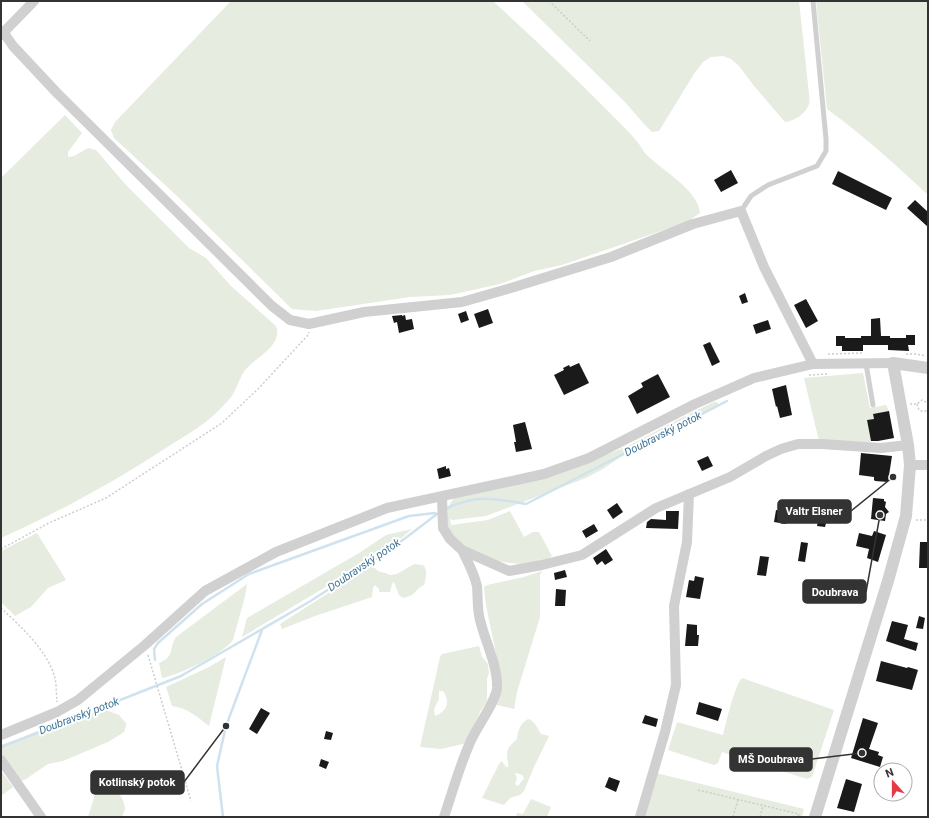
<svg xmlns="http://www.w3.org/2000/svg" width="929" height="818" viewBox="0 0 929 818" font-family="Roboto,sans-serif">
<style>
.green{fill:#e6ecdf;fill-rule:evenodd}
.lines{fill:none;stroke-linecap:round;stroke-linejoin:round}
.stream{stroke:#cfe2ee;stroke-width:2.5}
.building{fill:#1a1a1a}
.path{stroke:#cdcdcd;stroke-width:1.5;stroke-dasharray:2 2;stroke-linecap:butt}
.service{stroke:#d0d0d0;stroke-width:5}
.minor{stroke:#d0d0d0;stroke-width:10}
.tertiary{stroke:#d0d0d0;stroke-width:12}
.labels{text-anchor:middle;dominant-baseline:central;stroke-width:4;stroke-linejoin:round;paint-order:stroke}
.water-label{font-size:11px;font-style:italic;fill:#3f7597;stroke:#fff}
.leader{fill:none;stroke:#333;stroke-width:1.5}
.callout-dot{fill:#333;stroke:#fff;stroke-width:1.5}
.callout{fill:#333;stroke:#333;stroke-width:1.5}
.callout-label{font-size:11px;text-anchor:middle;font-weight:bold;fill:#fff}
</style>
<rect width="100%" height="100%" fill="#fff"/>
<path class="green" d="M231,1H493C534,39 575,77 614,117C623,126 631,134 639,144C642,148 644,153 648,156C663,171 698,190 700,213L687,222L562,265L534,271L500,284L450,295L410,297L316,311L292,309L177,196L114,138L111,130L115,122Z
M522,1H799L809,94C809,97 810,101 809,104C806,114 794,121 785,122L754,86L739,66L731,59L723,56L711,57L703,62L694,74L659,131L652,132L644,124L625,102Z
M816,1H928V195C896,165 863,135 827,109Z
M65,115L82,133L68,152V157L74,156L88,148L96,150L126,185L189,248L206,258L231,286L276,326C283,345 258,356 247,368C240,375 238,386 233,394C231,398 224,405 221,408C207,423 187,435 169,446C116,481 59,512 1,538V178Z
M863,373L870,408L886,405L889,411L873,414L874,419L867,420L871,442L819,441L804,378Z
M714,402H717L720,406L619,458L603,469L586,478L486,516L453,520L450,519L451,525L488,520L510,511L524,537L533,532H539L552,556C537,571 491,562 473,553C465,550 454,537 448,530C447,518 445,505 456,497L590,461L628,446L677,420Z
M412,529L386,551L242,637L247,618L359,553L386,535Z
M37,533L66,580L48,588L31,607L15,616L1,602V551Z
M414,564L423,565C428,570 426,578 424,585C414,590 417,595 403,598L399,595L394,582L392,584L390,592H379V589L375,585L373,588L372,597L315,616L282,629L280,624L372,565L378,571L385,573L390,575L397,574Z
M542,571L540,575V617L517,692L514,709L497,705C506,670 486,623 484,587L487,585L524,577Z
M247,584L245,596L233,640C223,654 179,675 162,678L159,663C176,656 168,649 176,637Z
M479,646L482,657L488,664L489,673L487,679V701L480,712L467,740L463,744L441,749L420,747L440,657L442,654ZM439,691H443C450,701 448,711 435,716L434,709L439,699Z
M226,657L209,726C197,717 188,708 172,706L166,687L209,667Z
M742,678L834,710L812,777L807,779L722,752L718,763L714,765L668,750L677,722L723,735C726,723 735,684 742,678Z
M106,710L119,715L126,723V726L124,732L108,742L63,761L48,764L26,779L18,782L1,756V745L86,715Z
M528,719C534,720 538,729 541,734L549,736L534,767L524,791L520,795L510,798L504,805L482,798L499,764L502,761L506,767H508C509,762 507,761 507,756C506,748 512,744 517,739C518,731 520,723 528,719ZM517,773L522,775L524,778L518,786L515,784L517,778L515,774Z
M1,771L13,787L1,796Z
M656,773L804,809L802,817H643Z
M100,778C110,783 124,795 125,808C125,810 123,814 122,817H88Z
M531,799L551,807L547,817H516L517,813L523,814Z"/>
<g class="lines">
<path class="stream" d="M927,1L928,3
M445,509C476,494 493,498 526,504L727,401
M155,660L154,649L158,643L202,604L249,574L409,516L435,513
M1,747L181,676L309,602L391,549L441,511
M223,817L217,766L226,726L262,630"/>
</g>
<path class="building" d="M731,170L738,183L721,192L714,180Z
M838,171L892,198L886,210L832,184Z
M915,200L928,212V227L907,208Z
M745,293L748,302L742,304L739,296Z
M806,299L818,321L806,328L794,305Z
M488,309L493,323L479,328L474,314Z
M466,311L469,320L461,323L458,314Z
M402,315V316L405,315L406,320L412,319L414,329L399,333L397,322L394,323L392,316Z
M880,318L881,336H890V338H906V335H915V345H908L909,351L888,350V345H863V351H842V346H836V336H845V338H861V336H871V319Z
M768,320L771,329L756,334L753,325Z
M710,342L720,362L712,366L703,345Z
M579,363L589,383L564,395L554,375L564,370L563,368L569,365L570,367Z
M658,374L670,397L637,414L628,396L643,387L641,383Z
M786,385L792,415L780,418L777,406L776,407L772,389Z
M889,411L894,438L878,441H871L867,420L874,419L873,414Z
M525,422L532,449L516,452L514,442H516L513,425Z
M861,453L892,456L888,482L875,481L874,480V477L859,475Z
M708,456L713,466L702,471L697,461Z
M446,466V469L449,468L451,476L439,479L437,469Z
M873,498L884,499V501L886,502L885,507L889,512L886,514L885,521L871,519Z
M617,503L623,512L613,519L607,510Z
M822,503L844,508L842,515L829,512L825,527L817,526Z
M776,510L788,512L786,524L774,522Z
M666,511H679L678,529L646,528L647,522L651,519L666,520Z
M594,524L598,531L586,538L582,531Z
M874,531L886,535L878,562L867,558L869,549L856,546L859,533L872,536Z
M801,542L808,543L805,562L798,561Z
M920,542H928V568H919Z
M606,549L613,560L605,565L602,561L597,565L593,558Z
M760,556L769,557L766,576L757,575Z
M565,570L567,577L555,580L554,573Z
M695,576L704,578L700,599L686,597L689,580L694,581Z
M556,589L566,590L565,606H555Z
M919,616L925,618L923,629L916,628Z
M892,621L908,625L904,639L918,643L916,651L886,641Z
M687,624L697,625V635H699L698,646H685Z
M881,661L907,668L908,667L918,670L912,690L876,681Z
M699,702L722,709L718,721L696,714Z
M261,708L270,713L257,734L249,729Z
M645,715L658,719L656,727L642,723Z
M863,718L878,723L869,749L879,752L878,755L883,757L880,767L851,758Z
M326,731L333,733L331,740L324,739Z
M321,759L329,762L326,769L319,766Z
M609,777L620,781L616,792L605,787Z
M846,779L862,784L854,812L837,808Z"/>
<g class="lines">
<path class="path" d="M549,1L590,41
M828,354L864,353
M906,354H916L926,356
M809,375L827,374
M910,404H917L922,400L928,403
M917,404L919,410C923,412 926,412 928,408
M916,520H928
M1,549L49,523L106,498L222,423L259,388L308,335L309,332
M1,608C20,626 46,649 54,675C57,683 56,694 57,702
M148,655L191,801
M698,790L799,814L798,817
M733,817L738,800
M760,817L763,806"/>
<path class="service" d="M741,211L751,196L768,185L817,166L826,151V139L813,1
M866,364L873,405"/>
<path class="minor" d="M4,33L13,46L57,93L272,306L290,320L309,324L364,312L462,302L511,288L611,257L693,224L741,211L764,267L813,364
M1,35L34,1
M910,465H928
M442,496L443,528L450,539L462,550L509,571L542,565L582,555L656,508L730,477L766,456L781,449L798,444H822L881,448L908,445
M1,735L57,712L78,700L145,645L205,591L276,552L387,508L544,474L589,458L695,404L754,378L813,364L893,363
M1,760L41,817
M444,817C452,793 459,768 469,745C475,729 496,702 497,688C498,666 485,641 480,620C477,609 478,598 477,586C474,573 468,562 462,550
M640,817L665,732L676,685L674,606L687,542L689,494"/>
<path class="tertiary" d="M815,817L888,581L906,516L910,465L908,445L893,363L928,368"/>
</g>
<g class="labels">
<g class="water-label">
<text transform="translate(663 434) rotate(-27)">Doubravský potok</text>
<text transform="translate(364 565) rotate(-34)">Doubravský potok</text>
<text transform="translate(79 716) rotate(-21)">Doubravský potok</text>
</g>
</g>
<path class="leader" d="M893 477L851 511M880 515L866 592M862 753L812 759M226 726L184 782"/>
<g class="callout-dot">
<circle cx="893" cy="477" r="4"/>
<circle cx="880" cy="515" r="4"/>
<circle cx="862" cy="753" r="4"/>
<circle cx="226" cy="726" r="4"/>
</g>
<g class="callout">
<rect x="778" y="500" width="73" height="23" rx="4"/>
<rect x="803" y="580" width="63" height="23" rx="4"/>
<rect x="730" y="748" width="82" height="23" rx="4"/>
<rect x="91" y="771" width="93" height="23" rx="4"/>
</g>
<g class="callout-label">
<text x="814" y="515">Valtr Elsner</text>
<text x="835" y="596">Doubrava</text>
<text x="771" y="763">MŠ Doubrava</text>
<text x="137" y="786">Kotlinský potok</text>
</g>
<rect width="929" height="818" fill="none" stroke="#333333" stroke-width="4"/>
<g transform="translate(893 782) rotate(339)"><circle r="19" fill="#ffffff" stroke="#adadad"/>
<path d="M0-3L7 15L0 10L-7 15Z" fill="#e63946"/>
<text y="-6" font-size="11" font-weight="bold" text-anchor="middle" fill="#333333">N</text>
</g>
</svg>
